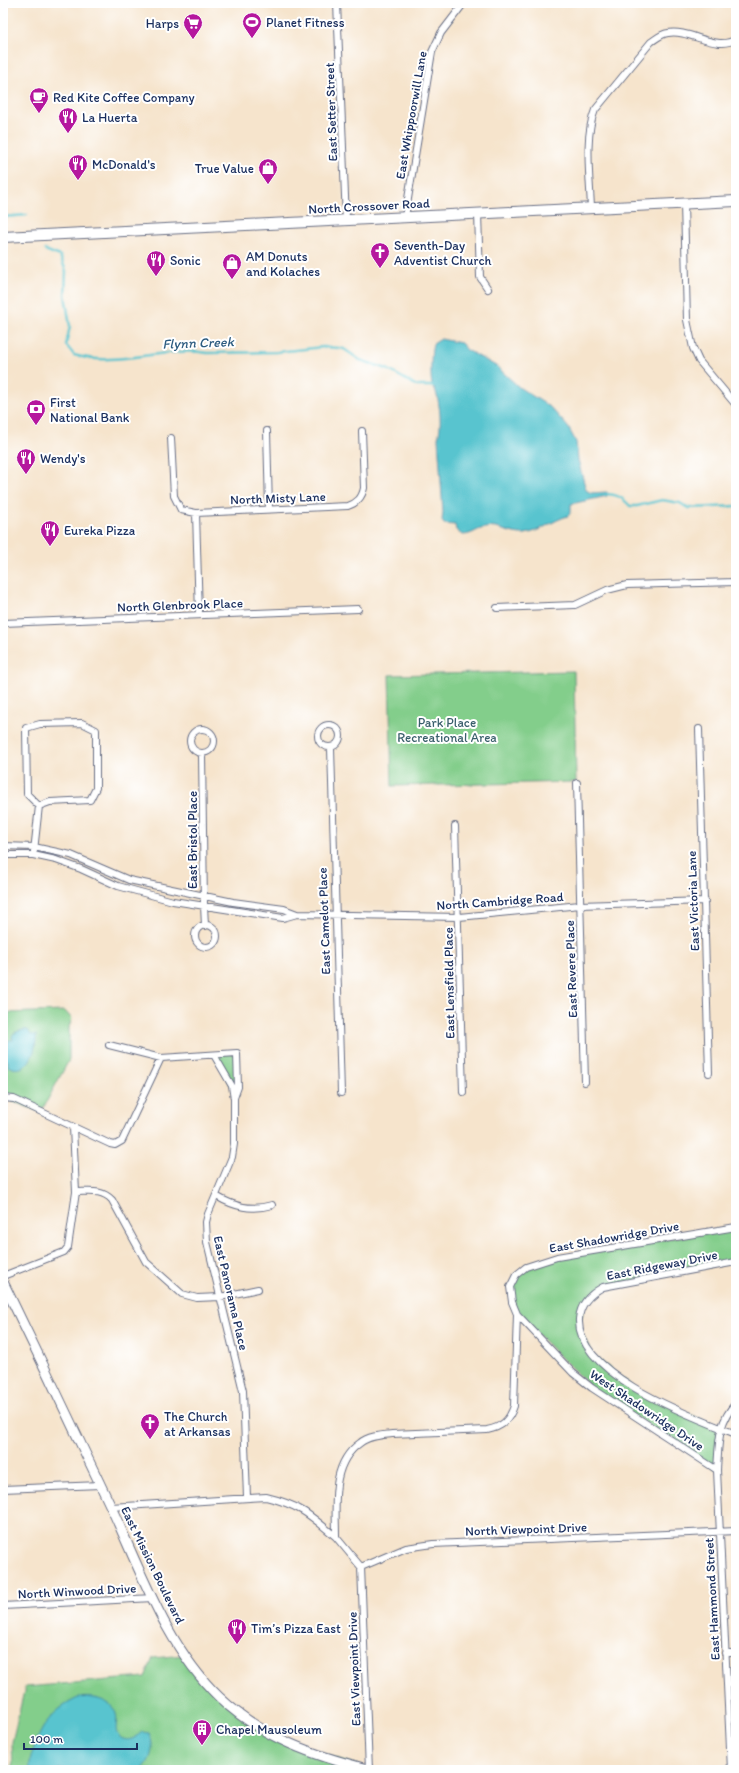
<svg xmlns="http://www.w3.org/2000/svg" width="739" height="1773" viewBox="0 0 739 1773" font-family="Itim,sans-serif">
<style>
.green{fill:#83ce8b;stroke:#4f7e74}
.water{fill:#58c4cf;stroke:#3a7a96}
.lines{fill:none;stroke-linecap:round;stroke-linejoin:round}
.stream{stroke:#58c4cf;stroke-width:2.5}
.minor-casing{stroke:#686e84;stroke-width:8}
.secondary-casing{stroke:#686e84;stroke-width:11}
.primary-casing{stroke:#686e84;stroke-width:12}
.minor{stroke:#fff;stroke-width:6}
.secondary{stroke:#fff;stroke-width:9}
.primary{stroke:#fff;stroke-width:10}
.labels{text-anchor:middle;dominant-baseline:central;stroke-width:4;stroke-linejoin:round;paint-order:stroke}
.poi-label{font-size:13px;fill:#1b2f5e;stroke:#fff;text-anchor:start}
.street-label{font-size:13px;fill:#1b2f5e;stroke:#fff}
.park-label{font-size:13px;fill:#3a5f6c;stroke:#fff}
.water-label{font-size:14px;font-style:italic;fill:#2d5c80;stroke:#fff}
</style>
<rect width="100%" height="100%" fill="#fff"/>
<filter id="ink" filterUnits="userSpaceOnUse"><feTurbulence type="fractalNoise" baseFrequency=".025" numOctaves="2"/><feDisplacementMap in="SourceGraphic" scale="8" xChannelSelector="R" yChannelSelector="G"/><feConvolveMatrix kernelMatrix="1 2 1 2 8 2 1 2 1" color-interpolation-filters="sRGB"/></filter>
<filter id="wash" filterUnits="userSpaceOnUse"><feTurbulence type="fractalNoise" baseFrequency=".012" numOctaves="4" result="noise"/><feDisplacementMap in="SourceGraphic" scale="16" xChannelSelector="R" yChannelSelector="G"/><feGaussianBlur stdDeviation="0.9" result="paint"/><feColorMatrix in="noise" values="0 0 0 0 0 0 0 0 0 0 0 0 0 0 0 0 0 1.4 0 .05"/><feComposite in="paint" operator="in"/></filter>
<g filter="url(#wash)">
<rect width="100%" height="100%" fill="#f6e4cc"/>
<path class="green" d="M574,671L576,782L392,786L389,675Z
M65,1011L72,1019L69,1027V1060L41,1112L3,1098V1013Z
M237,1053L238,1087L231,1086L214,1055Z
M736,1227V1262L611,1285L586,1300L579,1327L593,1355L640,1392L721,1428L717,1470L592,1388L517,1314L510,1287L516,1275L540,1261Z
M185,1655L202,1679L269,1735L371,1770H13L12,1742L25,1687L145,1677L153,1658Z"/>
<path class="water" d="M441,339L461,343L467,350L496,366L520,388L550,407L568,427L576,442L578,460L586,490L591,493L607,492V496L571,504V512L568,516C553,520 540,532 525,534C510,535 498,525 485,528C476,529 473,535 462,535L456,530L455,525L444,524L442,521L443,512L438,438C442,425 440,405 436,392C436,389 433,387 432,384C430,377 431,351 433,344Z
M28,1030L31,1035H36C37,1050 28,1077 8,1066V1061L5,1060C3,1052 5,1047 9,1040H13L12,1036C15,1031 22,1030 28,1030Z
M78,1698C91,1696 112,1699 116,1714C119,1723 111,1733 123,1739C126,1740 129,1740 132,1739C136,1738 139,1734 142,1732L149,1733C155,1746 152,1759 142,1770H30C29,1761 32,1754 35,1745C44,1721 55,1709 78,1698Z"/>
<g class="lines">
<path class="stream" d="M3,217L27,215
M45,250L60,256L66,271L65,295L70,326L66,345L74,355C116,368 164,346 207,353L277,352L323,347L339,348L344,349L360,360L387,369L417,386H433
M605,494C617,494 623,498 630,506H637L662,500L680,503L688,508L736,506"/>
</g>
</g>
<g filter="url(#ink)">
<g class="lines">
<defs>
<path id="minor" d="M337,3L346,220
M684,203L687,320L693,348L699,361L736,405
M591,208C590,179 584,136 595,110L651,42C657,38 661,34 668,33C690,29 716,52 736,39
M478,213L480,277L488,289
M405,217L432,52L441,33L464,3
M267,431L269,509
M171,438L174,496L181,510L196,513L348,506C357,503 362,498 364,488L362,431
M196,513L199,615
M497,608L575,605L607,590L627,585L736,582
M3,623L358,609
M82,723L96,730V788L90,800L50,802L39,806L27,794L26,728L40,724Z
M318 736a11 11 0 1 1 22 0a11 11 0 1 1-22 0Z
M699,729L709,1073
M190 741a12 12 0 1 1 24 0a12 12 0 1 1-24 0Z
M331,748L341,1093
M202,754L204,905L205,926
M577,783L585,1082
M455,826L463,1092
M3,846L34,847L71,855L129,880L233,902L284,909L297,914
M34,851L39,806
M3,855H33L56,860L81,869L118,886L173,901L283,918L297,914L459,917L580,905L705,901
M195 936a11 11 0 1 1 22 0a11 11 0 1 1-22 0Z
M109,1045L161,1058L237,1053L238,1087L234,1098
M214,1055L232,1086L234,1099V1144L232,1157L208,1214L206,1222L207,1242L243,1391L247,1497
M3,1098L14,1099L110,1144L115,1145L122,1141L161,1058
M76,1192C89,1192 102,1189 112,1200L146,1262L182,1294L197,1298L220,1297L258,1289
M216,1196C235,1207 251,1211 272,1205
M736,1262L603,1287C590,1294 580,1304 579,1319C576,1375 693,1417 736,1434
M3,1276L64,1252L68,1247L76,1192L73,1127
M717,1470L592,1388L573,1373L517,1314L512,1302L510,1287L516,1275L526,1267L557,1257L736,1227
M3,1489L100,1485
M111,1507L266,1497C300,1505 310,1515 336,1537C336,1505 330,1464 360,1443C368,1436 382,1435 392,1434L487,1430C502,1427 509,1421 514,1406L517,1314
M336,1537L361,1567L406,1548L433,1544L736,1531
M361,1567L369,1770
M3,1606L153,1598
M725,1653H736
M731,1770L717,1470C719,1444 717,1423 736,1403"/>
<path id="secondary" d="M3,1282C39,1356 75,1431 110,1505C141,1571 166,1646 219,1697C262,1738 315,1756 371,1770"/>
<path id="primary" d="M3,237L736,201"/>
</defs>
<use href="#minor" class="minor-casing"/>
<use href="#secondary" class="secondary-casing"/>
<use href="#primary" class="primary-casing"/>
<use href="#minor" class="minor"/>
<use href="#secondary" class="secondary"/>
<use href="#primary" class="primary"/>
</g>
</g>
<defs>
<symbol id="stadium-pin" viewBox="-11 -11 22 30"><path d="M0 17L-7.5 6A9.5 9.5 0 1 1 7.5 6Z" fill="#b5179e" stroke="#fff"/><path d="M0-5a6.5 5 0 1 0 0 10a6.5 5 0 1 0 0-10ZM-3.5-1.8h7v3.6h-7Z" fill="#fff"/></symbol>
<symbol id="supermarket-pin" viewBox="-11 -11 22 30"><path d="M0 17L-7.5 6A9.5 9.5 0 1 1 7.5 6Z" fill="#b5179e" stroke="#fff"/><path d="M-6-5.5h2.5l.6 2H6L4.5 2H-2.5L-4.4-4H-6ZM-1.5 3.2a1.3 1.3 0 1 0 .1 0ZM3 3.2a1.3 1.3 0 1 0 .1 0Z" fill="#fff"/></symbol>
<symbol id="cafe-pin" viewBox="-11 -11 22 30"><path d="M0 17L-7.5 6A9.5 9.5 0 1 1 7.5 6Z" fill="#b5179e" stroke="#fff"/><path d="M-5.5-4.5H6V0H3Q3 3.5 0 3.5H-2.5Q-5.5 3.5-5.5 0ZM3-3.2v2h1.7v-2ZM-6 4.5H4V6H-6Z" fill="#fff"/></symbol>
<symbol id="restaurant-pin" viewBox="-11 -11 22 30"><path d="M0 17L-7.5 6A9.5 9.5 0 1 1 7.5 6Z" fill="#b5179e" stroke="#fff"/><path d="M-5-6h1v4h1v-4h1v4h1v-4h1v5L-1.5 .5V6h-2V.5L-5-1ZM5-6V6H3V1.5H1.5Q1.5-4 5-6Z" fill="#fff"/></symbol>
<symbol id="shop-pin" viewBox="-11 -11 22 30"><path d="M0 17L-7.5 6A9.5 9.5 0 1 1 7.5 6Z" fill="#b5179e" stroke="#fff"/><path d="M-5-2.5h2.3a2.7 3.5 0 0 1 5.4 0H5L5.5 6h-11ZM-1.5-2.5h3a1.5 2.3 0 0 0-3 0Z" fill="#fff"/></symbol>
<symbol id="church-pin" viewBox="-11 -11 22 30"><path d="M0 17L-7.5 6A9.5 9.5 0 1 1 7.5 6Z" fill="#b5179e" stroke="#fff"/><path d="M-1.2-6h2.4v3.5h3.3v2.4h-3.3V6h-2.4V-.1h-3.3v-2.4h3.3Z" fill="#fff"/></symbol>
<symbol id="bank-pin" viewBox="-11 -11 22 30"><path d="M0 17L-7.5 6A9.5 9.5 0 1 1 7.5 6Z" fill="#b5179e" stroke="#fff"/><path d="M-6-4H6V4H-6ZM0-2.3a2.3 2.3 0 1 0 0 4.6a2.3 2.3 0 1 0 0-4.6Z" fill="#fff"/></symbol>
<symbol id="building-pin" viewBox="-11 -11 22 30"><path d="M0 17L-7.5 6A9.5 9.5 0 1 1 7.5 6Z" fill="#b5179e" stroke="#fff"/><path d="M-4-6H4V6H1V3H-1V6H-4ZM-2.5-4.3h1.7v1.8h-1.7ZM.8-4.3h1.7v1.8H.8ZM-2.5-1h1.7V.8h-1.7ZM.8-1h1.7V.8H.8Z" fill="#fff"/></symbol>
</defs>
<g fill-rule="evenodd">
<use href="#stadium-pin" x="241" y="11" width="22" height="30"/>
<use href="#supermarket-pin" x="182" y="12" width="22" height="30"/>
<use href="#cafe-pin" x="28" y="86" width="22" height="30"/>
<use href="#restaurant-pin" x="57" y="106" width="22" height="30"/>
<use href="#restaurant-pin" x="67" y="153" width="22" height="30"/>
<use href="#shop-pin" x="257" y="157" width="22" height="30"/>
<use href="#church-pin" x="369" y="241" width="22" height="30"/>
<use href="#restaurant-pin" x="145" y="249" width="22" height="30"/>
<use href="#shop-pin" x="221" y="252" width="22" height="30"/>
<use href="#bank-pin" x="25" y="398" width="22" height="30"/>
<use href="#restaurant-pin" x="15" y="447" width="22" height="30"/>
<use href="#restaurant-pin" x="39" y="519" width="22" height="30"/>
<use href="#church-pin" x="139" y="1412" width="22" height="30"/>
<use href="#restaurant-pin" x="226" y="1617" width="22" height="30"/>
<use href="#building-pin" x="191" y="1718" width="22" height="30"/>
</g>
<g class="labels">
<g class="poi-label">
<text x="266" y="22">Planet Fitness</text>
<text x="179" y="23" text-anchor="end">Harps</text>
<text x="53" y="97">Red Kite Coffee Company</text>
<text x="82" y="117">La Huerta</text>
<text x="92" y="164">McDonald's</text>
<text x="254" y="168" text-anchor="end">True Value</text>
<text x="394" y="245">Seventh-Day<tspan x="394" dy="15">Adventist Church</tspan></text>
<text x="246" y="256">AM Donuts<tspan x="246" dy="15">and Kolaches</tspan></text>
<text x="170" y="260">Sonic</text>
<text x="50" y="402">First<tspan x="50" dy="15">National Bank</tspan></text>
<text x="40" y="458">Wendy's</text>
<text x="64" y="530">Eureka Pizza</text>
<text x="164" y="1416">The Church<tspan x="164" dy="15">at Arkansas</tspan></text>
<text x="251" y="1628">Tim’s Pizza East</text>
<text x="216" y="1729">Chapel Mausoleum</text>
</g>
<g class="street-label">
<text transform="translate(331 112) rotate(-92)">East Setter Street</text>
<text transform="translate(411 115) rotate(-80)">East Whippoorwill Lane</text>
<text transform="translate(369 206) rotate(-3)">North Crossover Road</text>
<text transform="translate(278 498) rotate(-2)">North Misty Lane</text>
<text transform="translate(180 605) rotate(-2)">North Glenbrook Place</text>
<text transform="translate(192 840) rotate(-90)">East Bristol Place</text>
<text transform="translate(500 901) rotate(-4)">North Cambridge Road</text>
<text transform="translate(693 901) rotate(-92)">East Victoria Lane</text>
<text transform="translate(324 921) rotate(-92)">East Camelot Place</text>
<text transform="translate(571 969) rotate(-92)">East Revere Place</text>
<text transform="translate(449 983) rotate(-91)">East Lensfield Place</text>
<text transform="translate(614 1237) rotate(-10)">East Shadowridge Drive</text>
<text transform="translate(662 1265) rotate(-11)">East Ridgeway Drive</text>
<text transform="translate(231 1293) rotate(77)">East Panorama Place</text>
<text transform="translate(647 1410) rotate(34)">West Shadowridge Drive</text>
<text transform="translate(526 1529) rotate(-2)">North Viewpoint Drive</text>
<text transform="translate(153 1565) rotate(64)">East Mission Boulevard</text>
<text transform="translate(77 1591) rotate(-3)">North Winwood Drive</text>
<text transform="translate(712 1599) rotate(-93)">East Hammond Street</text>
<text transform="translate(354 1669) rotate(-92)">East Viewpoint Drive</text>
</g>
<g class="park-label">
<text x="447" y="722">Park Place<tspan x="447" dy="15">Recreational Area</tspan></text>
</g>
<g class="water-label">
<text transform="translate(198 343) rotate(-2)">Flynn Creek</text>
</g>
</g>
<rect width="739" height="1773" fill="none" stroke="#fff" stroke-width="16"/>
<path d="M24 1743v6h113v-6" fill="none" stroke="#1b2f5e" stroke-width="2"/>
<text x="30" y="1743" font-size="12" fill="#1b2f5e" stroke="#ffffff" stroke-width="3" paint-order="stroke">100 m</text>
</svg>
